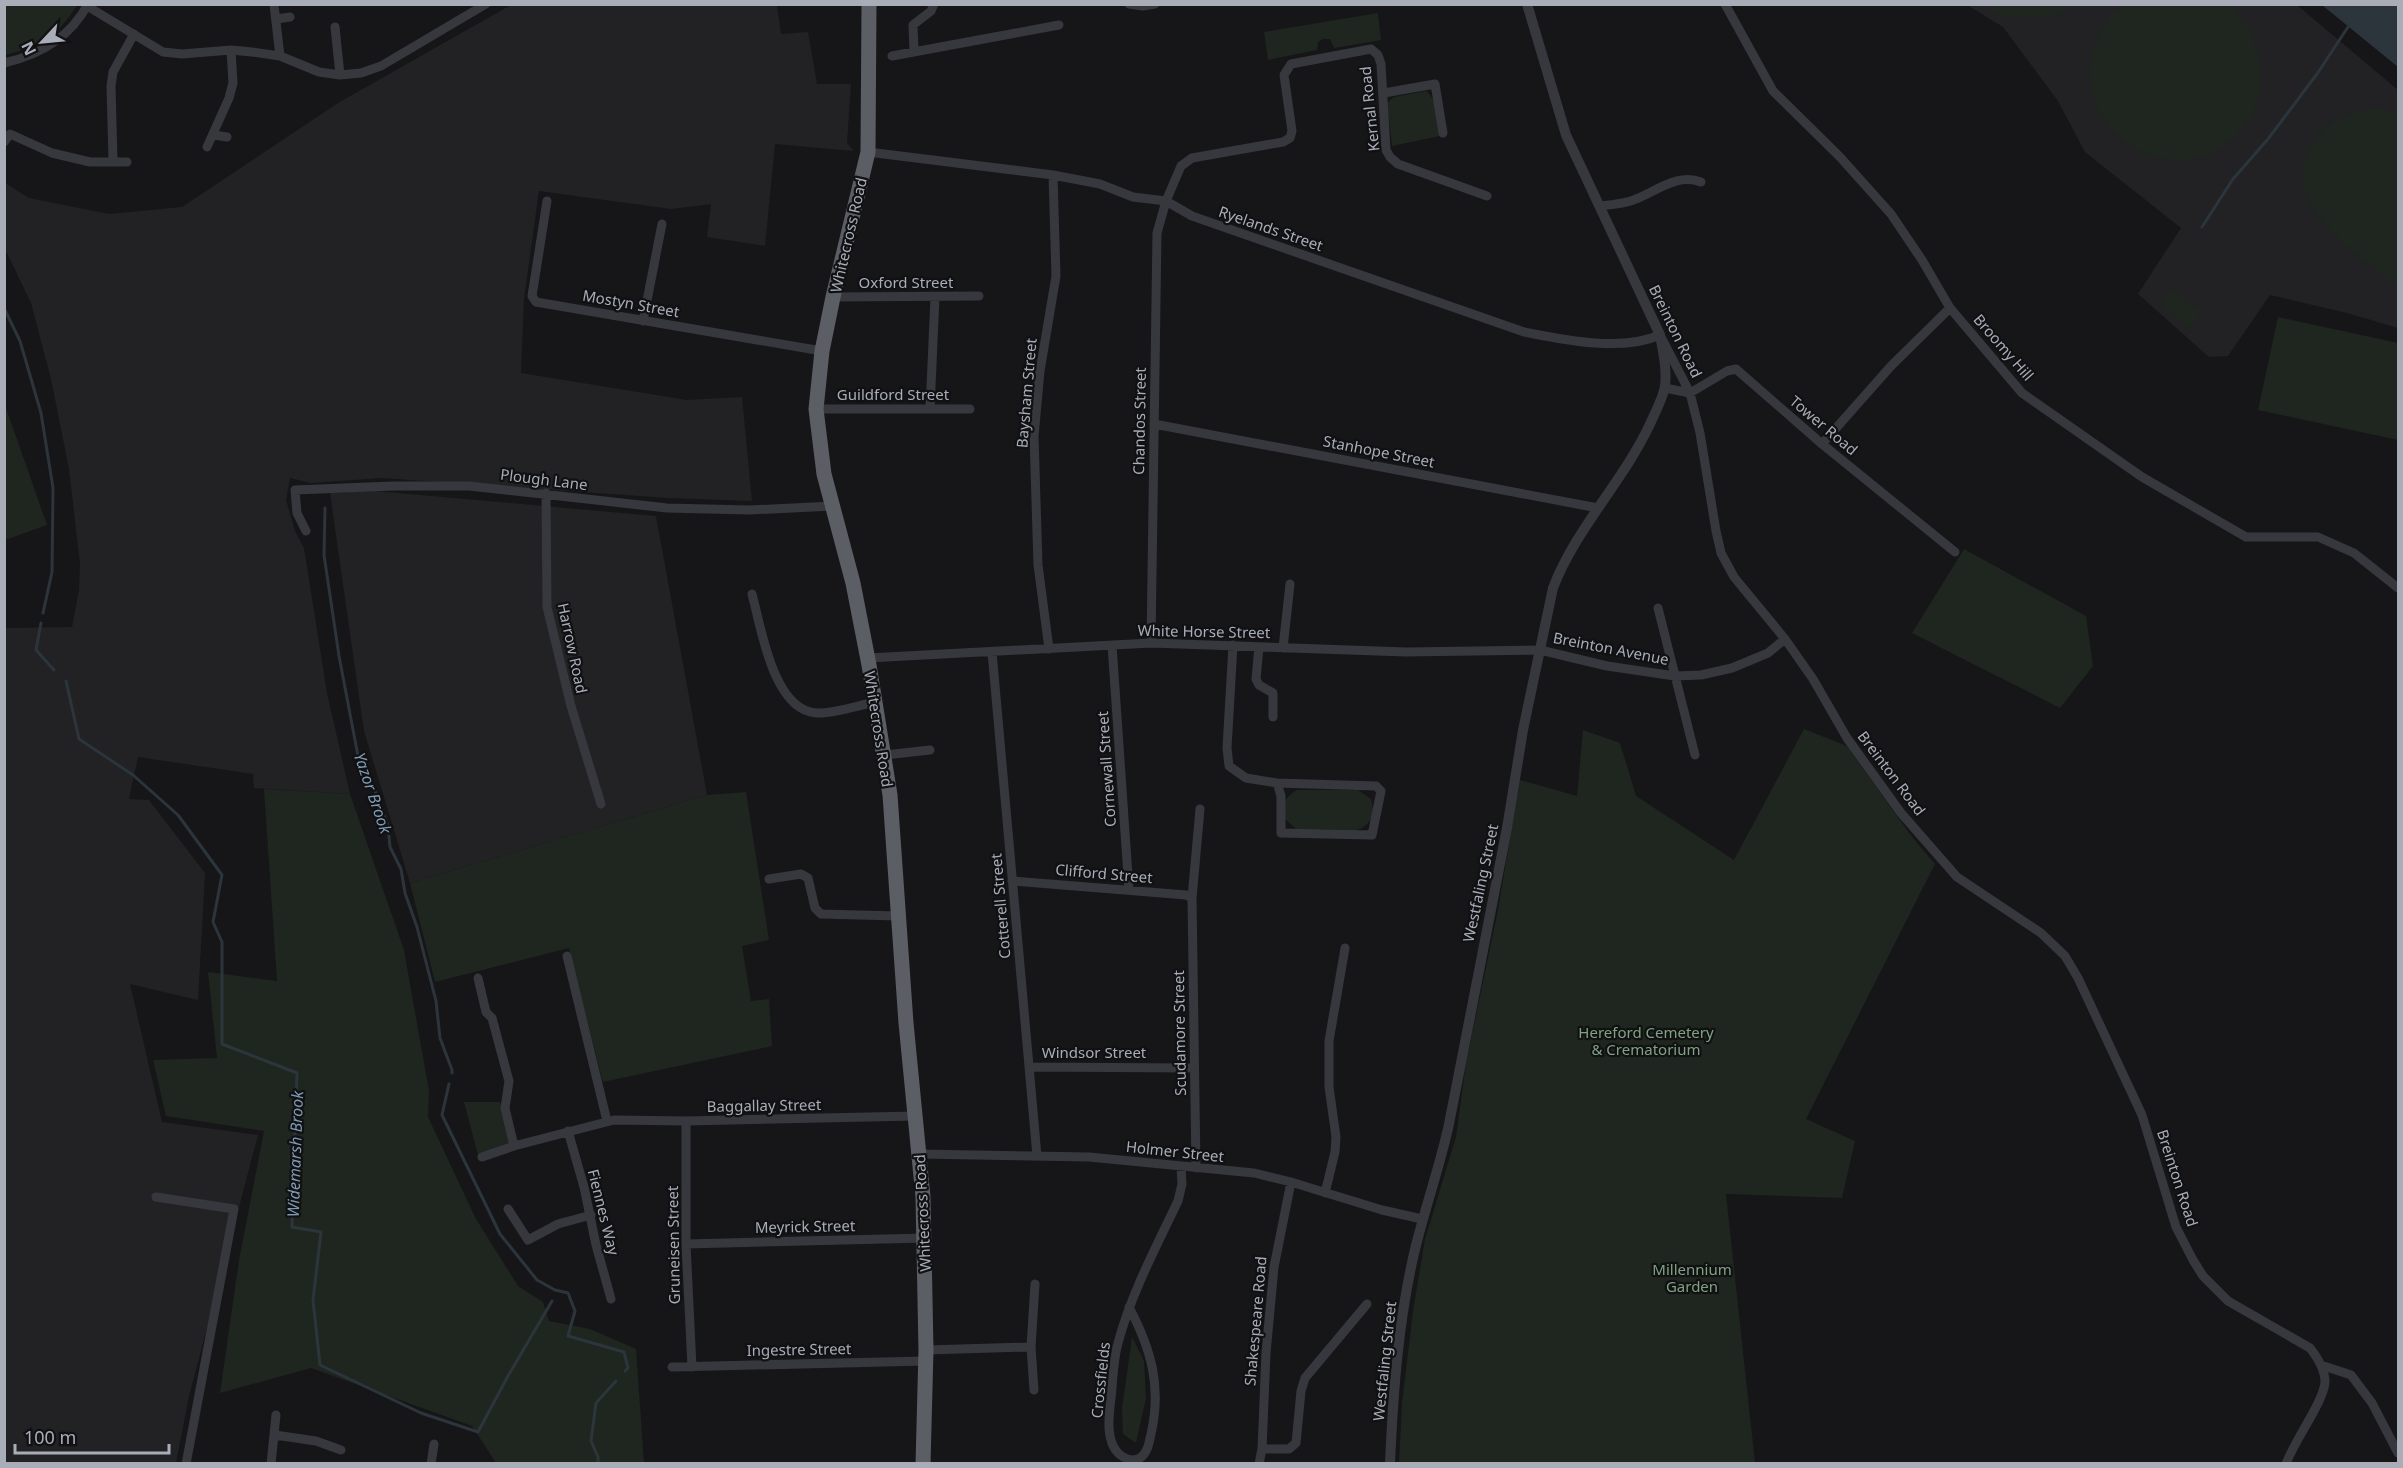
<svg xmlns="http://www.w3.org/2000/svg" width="2403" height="1468" viewBox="0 0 2403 1468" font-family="'Noto Sans',sans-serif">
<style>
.built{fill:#222225}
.green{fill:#1e261f}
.water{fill:#2c353c}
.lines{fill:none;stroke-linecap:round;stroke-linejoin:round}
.stream{stroke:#2c353c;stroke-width:3}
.minor{stroke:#37383d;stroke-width:9}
.tertiary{stroke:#37383d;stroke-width:10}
.trunk{stroke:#5b5e65;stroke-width:15}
.labels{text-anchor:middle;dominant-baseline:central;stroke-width:4.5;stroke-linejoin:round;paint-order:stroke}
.street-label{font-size:15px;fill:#a8adb8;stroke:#111113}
.park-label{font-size:15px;fill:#7fa381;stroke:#111113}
.water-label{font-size:16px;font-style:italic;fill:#7f9bb3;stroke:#111113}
</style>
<rect width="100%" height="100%" fill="#161618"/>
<path class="built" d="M511,5H777L781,34L808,32L817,84H851L847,143L854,151L775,144L765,246L707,237L711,204L671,209L539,191L524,299L521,373L687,400L742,397L752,501L668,498L382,478L311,483L290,478L286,500L295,531L304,548L327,693L350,794L254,788L253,774L138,757L129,799L149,800L205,873L198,1000L130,984L162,1122L258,1135L189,1396L176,1463H5V628L72,627L79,590L80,564L69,469L51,379L31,303L5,249V183L29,198L109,214L182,207L338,103Z
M1967,5H2297L2398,90V328L2347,313L2270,295L2228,356L2209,357L2138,294L2181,228L2085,152L2058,101L2003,27Z
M375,491L656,516L707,795L410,883L364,731L330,493Z"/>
<path class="green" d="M5,4H77V5C57,37 41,46 5,55Z
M1985,5H2068L2059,14L2047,17L2003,16Z
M2124,5H2227C2251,23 2262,51 2261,81C2260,104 2249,125 2231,140C2155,201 2053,110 2102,28C2108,19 2116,12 2124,5Z
M1378,13L1381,40L1334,48L1330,39H1323L1318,42L1317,50L1268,60L1264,32Z
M1426,91C1438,99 1437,122 1440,136L1392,146L1387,103L1394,97Z
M2369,109H2381L2398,114V287C2360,255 2270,201 2315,141C2329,122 2346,113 2369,109Z
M2173,290L2202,313L2189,328L2160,304Z
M2278,317L2398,343V440L2258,410Z
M5,405L47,525L5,540H4Z
M1964,549L2086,616L2093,666L2060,708L1912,633Z
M1804,729L1847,746L1912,837L1935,864L1806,1119L1855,1141L1842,1198L1726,1194L1755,1463L1399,1464L1402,1403L1413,1311L1425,1239L1456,1137L1466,1063L1498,910L1520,780L1577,796L1583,730L1620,743L1636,796L1734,860Z
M264,789L350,794L404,950L429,1091L428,1117L476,1219L518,1286L543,1302L549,1321L590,1329L636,1349L644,1463H496L472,1426L311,1368L220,1393L239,1260L264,1131L166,1116L153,1060L217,1058L208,972L277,981Z
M1297,790H1358L1371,799C1375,813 1372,826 1356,830L1296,829L1283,817C1283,803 1285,797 1297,790Z
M746,792L769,940L742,946L751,1001L769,999L772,1046L603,1082L569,948L435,982L410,883L707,795Z
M464,1102H500L510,1142L478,1155Z
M1132,1337L1144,1361L1146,1398L1136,1443L1123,1434L1122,1409Z"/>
<path class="water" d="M2322,5H2398V67Z"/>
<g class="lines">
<path class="stream" d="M2202,227L2233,179L2268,139L2317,74L2348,27
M4,308L20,341L41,413L53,488L52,572L43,613
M325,508L324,555L339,656L358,756L375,791L388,826L390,847L401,869L405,893L417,927L436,1001L440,1038L452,1070V1073
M41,623L36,650L54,670
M66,681L79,739L133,775L178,815L222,875L213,922L222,942V1044L297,1073L292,1227L321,1232L313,1300L320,1365L421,1413L478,1432L508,1376L552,1301
M449,1084L442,1115L500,1234L537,1280L555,1290L568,1293L575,1311L568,1336L624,1352L628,1368L625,1371
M598,1464V1457L591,1441L596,1403L616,1381"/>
<path class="minor" d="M1129,4L1143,6L1155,4
M1725,4L1773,91L1840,157L1891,214L1922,260L1950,308L2022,393L2142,477L2246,537H2318L2354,553L2398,588
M274,5L280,56
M87,6L163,52L182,54L231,50L252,52L280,56L319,72L340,75L361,73L381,66L486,4
M276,19L290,17
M335,27L340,75
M914,51L913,25L931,11L934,4
M892,56L1059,25
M4,63C40,55 70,38 88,4
M1384,93L1435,84L1443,133
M214,135L227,137
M4,142L10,134L52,153L90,162H127
M207,147L229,98L233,83L231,50
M868,152L1053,175L1100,184L1133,197L1166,201L1192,216L1524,332C1565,340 1621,352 1660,335L1690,393L1700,433L1716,531L1721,553L1734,577L1785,639L1813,679L1847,738L1901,813L1957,877L2041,933L2065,956L2078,978L2142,1115L2176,1227L2193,1260L2203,1276L2228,1301L2310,1348C2317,1357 2325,1369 2325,1382C2324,1401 2294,1441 2286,1464
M113,161L111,86L113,72L134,34
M547,201L532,296L536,302L822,351
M1599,206C1611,205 1625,204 1636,199C1658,190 1678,173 1701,182
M833,297L979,296
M643,321L662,224
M1665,388L1690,393L1727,371L1736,369L1822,444L1955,552
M816,409H970
M930,409L935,297
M1154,424L1598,508
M1822,444L1891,366L1950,308
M546,493L547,607L571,706L601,804
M306,531L297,513L295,490L393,486H469L667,508L749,510L833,506
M752,594C761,627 773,710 816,713C833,714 859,705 876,702
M1658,608L1695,755
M1151,643L1157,233L1166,201L1181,166L1192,158L1283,142L1290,138L1292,131L1284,75L1291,64L1371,49L1378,55L1381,64L1386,150L1390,157L1398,164L1487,196
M1112,645L1129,890
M1233,645L1227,748L1229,766L1246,778L1277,783L1376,786L1381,791L1372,835L1281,833V796L1277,783
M1259,647L1256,679L1259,685L1273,693V717
M1283,648L1290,584
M1049,649L1038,565L1034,436L1040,371L1056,276L1053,175
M992,652L1037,1156
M868,658L1151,643L1406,652L1540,650L1607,666L1675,676L1701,675L1732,668L1768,653L1785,639
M885,755L930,750
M769,879L801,874L808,878L815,908L821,914L898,916
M1012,881L1186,895L1192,898
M567,956L607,1121
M478,978L486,1012L492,1018L509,1081L505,1108L514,1146
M1029,1067L1194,1068
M686,1121V1244L692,1367
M568,1131L584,1187L596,1245L611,1299
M919,1154L1089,1157L1254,1173L1291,1182L1382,1210L1422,1219
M482,1157L514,1146L614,1120L686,1121L916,1116
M1196,1168L1192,898L1200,809
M1325,1193L1335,1152L1336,1137L1329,1087V1041L1345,948
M156,1197L234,1209L186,1464
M508,1209L528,1240L558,1224L591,1215
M686,1244L925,1238
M1129,1307C1151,1349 1162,1386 1151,1434C1149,1442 1148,1453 1140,1458C1133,1462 1125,1459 1119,1454C1105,1441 1109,1415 1111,1398C1113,1380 1113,1361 1118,1343C1131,1294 1156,1247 1178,1201L1182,1184L1181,1167
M1031,1347L1035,1284
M926,1350L1031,1347L1034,1390
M2321,1365L2351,1375L2372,1403L2398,1453
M672,1367L926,1361
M275,1435L316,1441L341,1450
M1262,1449H1289L1296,1443L1301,1391L1305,1378L1367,1304
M271,1464L276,1415
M431,1464L434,1444
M1259,1464L1262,1449L1266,1353L1274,1267L1291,1182"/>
<path class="tertiary" d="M1390,1464C1393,1394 1398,1325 1413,1258C1423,1213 1439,1170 1449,1124L1507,828L1523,730L1553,588C1576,528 1623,482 1650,424C1655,413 1663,398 1665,386C1667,368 1663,352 1660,335L1566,135L1527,4"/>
<path class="trunk" d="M869,4L868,152L833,297L822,351L816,409L824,474L853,583L869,665L890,795L906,1023L923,1197L926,1350L923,1464"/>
</g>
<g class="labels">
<g class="street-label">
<text transform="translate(1369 109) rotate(-96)">Kernal Road</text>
<text transform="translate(1271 228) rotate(19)">Ryelands Street</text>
<text transform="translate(848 235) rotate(-77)">Whitecross Road</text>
<text x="906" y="282">Oxford Street</text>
<text transform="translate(631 303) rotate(10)">Mostyn Street</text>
<text transform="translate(1676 331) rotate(64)">Breinton Road</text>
<text transform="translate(2004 347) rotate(49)">Broomy Hill</text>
<text transform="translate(1026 393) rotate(-85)">Baysham Street</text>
<text x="893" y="394">Guildford Street</text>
<text transform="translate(1139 421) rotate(-89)">Chandos Street</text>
<text transform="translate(1824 425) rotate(40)">Tower Road</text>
<text transform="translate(1379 451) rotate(11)">Stanhope Street</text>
<text transform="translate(544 479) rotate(7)">Plough Lane</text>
<text transform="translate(1204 631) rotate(1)">White Horse Street</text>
<text transform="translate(573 648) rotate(78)">Harrow Road</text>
<text transform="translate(1611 648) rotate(11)">Breinton Avenue</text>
<text transform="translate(879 729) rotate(81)">Whitecross Road</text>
<text transform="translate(1106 769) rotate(-94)">Cornewall Street</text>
<text transform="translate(1892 773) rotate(53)">Breinton Road</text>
<text transform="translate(1104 873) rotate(5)">Clifford Street</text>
<text transform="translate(1480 883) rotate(-78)">Westfaling Street</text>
<text transform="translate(1000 906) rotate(-95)">Cotterell Street</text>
<text transform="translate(1179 1033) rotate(-91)">Scudamore Street</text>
<text x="1094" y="1052">Windsor Street</text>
<text transform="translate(764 1105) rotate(-1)">Baggallay Street</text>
<text transform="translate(1175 1151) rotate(6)">Holmer Street</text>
<text transform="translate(2178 1178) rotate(72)">Breinton Road</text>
<text transform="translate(604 1212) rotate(76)">Fiennes Way</text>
<text transform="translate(922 1213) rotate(-93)">Whitecross Road</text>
<text transform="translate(805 1226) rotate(-1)">Meyrick Street</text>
<text transform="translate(673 1245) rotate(-91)">Gruneisen Street</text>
<text transform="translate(1255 1321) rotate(-85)">Shakespeare Road</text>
<text transform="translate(799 1349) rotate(-1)">Ingestre Street</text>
<text transform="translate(1384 1361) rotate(-84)">Westfaling Street</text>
<text transform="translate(1100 1380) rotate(-84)">Crossfields</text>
</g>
<g class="park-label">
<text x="1646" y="1032">Hereford Cemetery<tspan x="1646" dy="17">&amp; Crematorium</tspan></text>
<text x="1692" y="1269">Millennium<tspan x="1692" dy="17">Garden</tspan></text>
</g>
<g class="water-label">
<text transform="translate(373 793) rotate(71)">Yazor Brook</text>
<text transform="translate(295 1154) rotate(-88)">Widemarsh Brook</text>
</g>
</g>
<rect width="2403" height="1468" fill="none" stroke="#a8adb8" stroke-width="12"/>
<g transform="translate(42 42) rotate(244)" stroke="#111113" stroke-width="4.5" paint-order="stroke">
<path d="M0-4.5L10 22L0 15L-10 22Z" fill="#a8adb8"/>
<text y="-9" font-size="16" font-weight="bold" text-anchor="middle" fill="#a8adb8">N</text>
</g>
<path d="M15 1444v9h154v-9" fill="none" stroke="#a8adb8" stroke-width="3"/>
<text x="24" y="1444" font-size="18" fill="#a8adb8" stroke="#111113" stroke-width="4.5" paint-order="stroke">100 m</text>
</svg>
